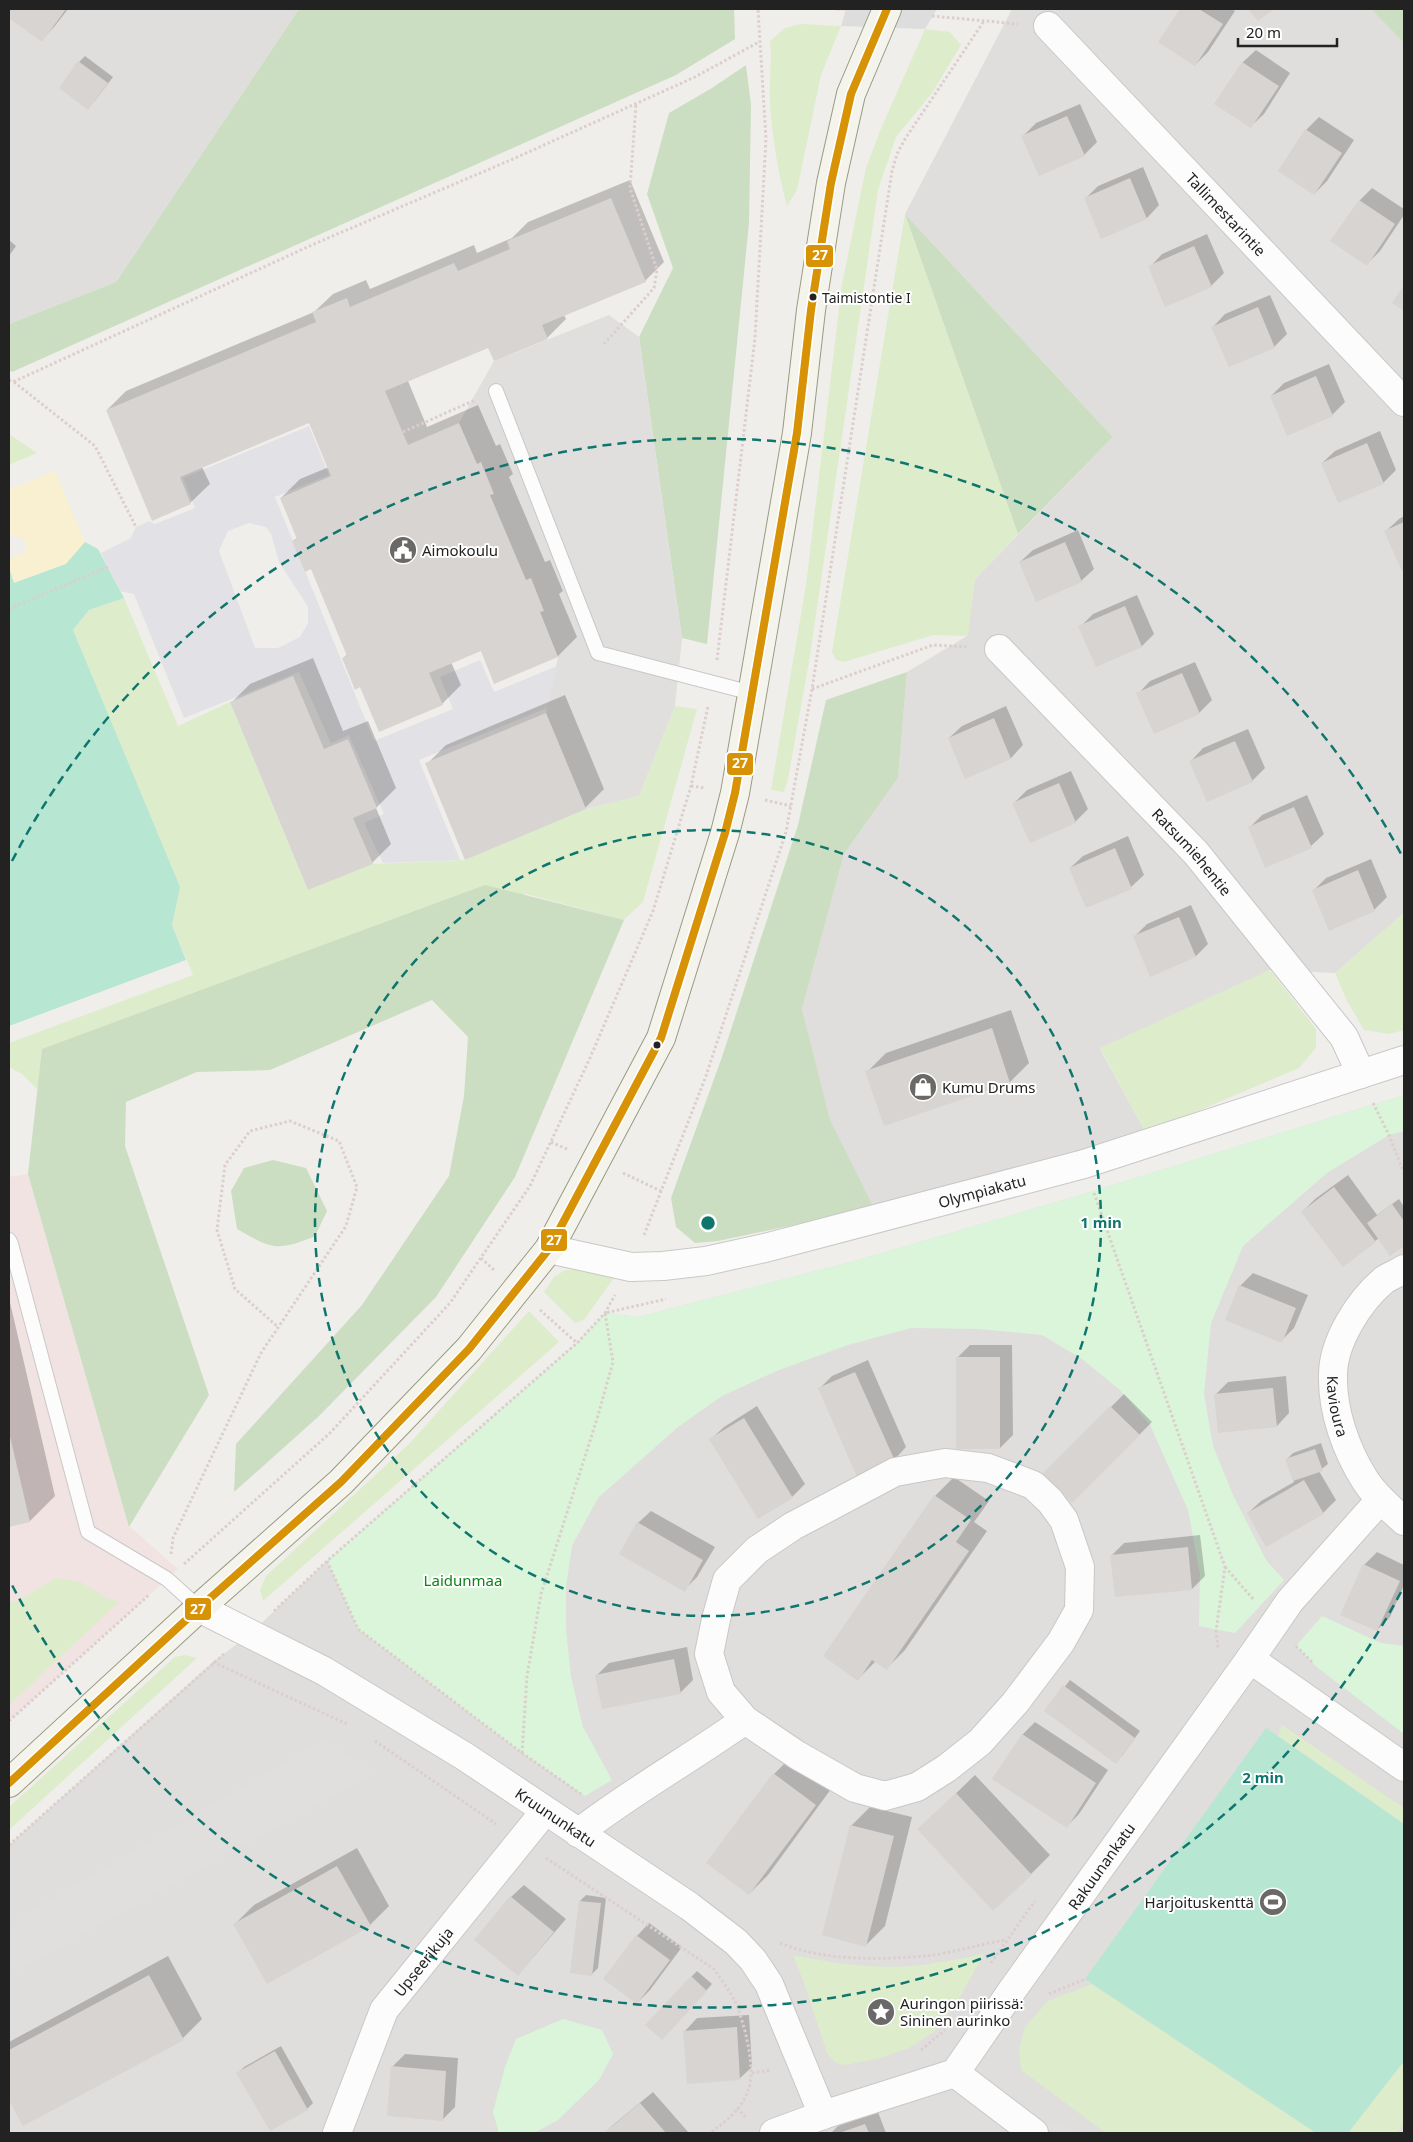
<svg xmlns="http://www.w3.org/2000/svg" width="1413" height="2142" viewBox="0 0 1413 2142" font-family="'Noto Sans',sans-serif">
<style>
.residential{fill:#dfdedc}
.commercial{fill:#f1e3e1}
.grass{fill:#ddeccb}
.forest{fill:#cbdec1}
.sand{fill:#f8f0d0}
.park{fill:#daf5da}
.pitch{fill:#b7e6d2}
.parking{fill:#e0dfde}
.plaza{fill:#e2e1e5;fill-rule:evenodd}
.pier{fill:#dedddd}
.shadow{fill:#0003}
.building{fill:#d7d4d2}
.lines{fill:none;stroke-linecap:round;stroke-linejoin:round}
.service-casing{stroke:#c9c8c7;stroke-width:16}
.minor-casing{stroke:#c9c8c7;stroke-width:30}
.secondary-casing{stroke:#999a82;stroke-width:30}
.path{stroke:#dccecd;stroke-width:3;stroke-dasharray:2.5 2.5;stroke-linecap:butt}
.service{stroke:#fdfcfc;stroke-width:14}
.minor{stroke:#fdfcfc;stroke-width:28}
.secondary{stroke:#f4f4ed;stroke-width:28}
.bus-1-casing{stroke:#fff;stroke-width:11}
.bus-1{stroke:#d79205;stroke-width:8}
.ring{fill:none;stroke:#0f766e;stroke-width:2.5;stroke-dasharray:9 6}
.bus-dot{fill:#222;stroke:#fff;stroke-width:2}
.labels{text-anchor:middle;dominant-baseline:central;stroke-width:4;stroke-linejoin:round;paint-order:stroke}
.bus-label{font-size:14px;fill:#222;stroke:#fff;text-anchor:start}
.street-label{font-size:15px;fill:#222;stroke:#fff}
.poi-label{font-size:15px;fill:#222;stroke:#fff;text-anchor:start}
.park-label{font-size:15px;fill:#0c8416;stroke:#fff}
.centre{fill:#0f766e;stroke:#fff;stroke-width:2.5}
.ring-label{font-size:15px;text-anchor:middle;font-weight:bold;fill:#0f766e;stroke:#fff;stroke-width:4;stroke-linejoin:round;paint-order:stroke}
.line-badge{stroke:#fff;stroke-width:2}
.badge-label{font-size:14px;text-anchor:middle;font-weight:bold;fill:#fff}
</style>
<rect width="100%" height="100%" fill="#f0eeeb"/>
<path class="residential" d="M9,9H299L116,282L9,324Z
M1012,9H1372L1404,43V913L1335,973L1270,970L1100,1049L1146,1133L874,1208L831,1127L802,1009L844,854L898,778L907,672L967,636L975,579L1113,437L905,214Z
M1404,1095V2133H9V1845L213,1662L249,1635L327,1561L577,1343L605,1313L638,1317L858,1260L1080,1195Z"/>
<path class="commercial" d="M28,1174L129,1526L178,1569L9,1721V1177Z"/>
<path class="grass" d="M801,24L841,26L821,75L797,190L787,206C778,173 772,137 770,102C769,82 772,61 770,41L785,28Z
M925,29L950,32L961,45L932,93L896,137L878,190L810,656L788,779L784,792L771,790L806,585L842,284L866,168L882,126Z
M905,214L1018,534L975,579L968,636L933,635L844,662L836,660L832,652Z
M9,434L37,453L9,465Z
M124,598L178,726L230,702L308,890L373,864L465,860L586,809L639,796L675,706L697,709L643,902L624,920L526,894L43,1049L38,1090L22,1074L9,1067V1043L193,975L172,925L179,887L73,630L89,610Z
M1404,913V1030L1389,1034L1364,1030L1347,1001L1335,973Z
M1270,970L1316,1029V1048L1299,1068L1146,1133L1100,1048Z
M565,1270H612L613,1279L584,1320L575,1323L544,1292L554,1277Z
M529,1311L559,1342L263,1601L260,1590L266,1576L409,1444Z
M56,1578L80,1582L105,1597L119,1602L9,1705V1602L18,1601Z
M184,1655L197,1658L9,1830V1807L175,1657Z
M1282,1725L1404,1808V1824L1278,1736Z
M984,1954L954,2007L935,2031L909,2048L880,2058L846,2065L836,2063L827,2053L803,1980L793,1955C836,1964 879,1970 923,1965C943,1962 964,1958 984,1954Z
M1092,1984L1316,2133H1106L1021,2070L1019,2049L1025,2027L1048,2001Z
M1404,2061V2123L1397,2133H1348Z"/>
<path class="forest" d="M299,9H734L735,39L676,75L12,372L9,370V324L116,282Z
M1372,9H1404V43L1376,14Z
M746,65L751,105L749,223L707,644L682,638L639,337L673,268L647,194L669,113L712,88Z
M905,214L1113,437L1018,534Z
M907,672L898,778L844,854L802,1009L830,1120L874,1208L718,1241L695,1243L676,1227L671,1198L722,1057L798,825L826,700Z
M485,885L624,920L515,1177L436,1297L318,1417L234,1492L236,1444L362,1305L449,1176L464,1096L468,1037L432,1000L270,1070L197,1072L126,1102L125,1146L209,1395L129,1527L28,1174L42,1049Z
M273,1160L306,1168L327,1211L315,1236C277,1252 272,1249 237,1229L231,1191L244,1168Z"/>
<path class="sand" d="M55,471L85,542L66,564L14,583L9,568V559L25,552L26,541L9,533V490Z"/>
<path class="park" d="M1404,1095V1131L1389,1135L1327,1173L1243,1246L1211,1323L1204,1394L1213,1446L1233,1495L1266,1560L1284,1580L1235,1633L1199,1626L1200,1574L1188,1510L1150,1425L1120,1390L1082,1359L1042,1335L978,1329L911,1328L848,1345L779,1370L722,1396L678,1427L598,1498L572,1546L566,1587V1629L571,1677L583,1727L612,1780L585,1796L522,1753L358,1629L327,1561L577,1343L605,1313L638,1317L858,1260L1080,1195Z
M1322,1616L1381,1643L1404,1646V1734L1318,1668L1296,1646Z
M563,2019L602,2030L613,2054L599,2080L558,2120L534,2133H499L493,2112L505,2067L516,2039Z"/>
<path class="pitch" d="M85,542L98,549L124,598L89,610L73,630L180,887L172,925L186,960L9,1026V568L14,583L66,564Z
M1266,1728L1404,1824V2061L1348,2133H1316L1085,1979Z"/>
<path class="parking" d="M609,315L639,337L682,638L675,706L639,796L586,809L546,713L558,657L459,423L494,361Z
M325,1739L372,1774L9,1975V1924Z
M1059,2122L1075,2133H1053L1043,2125Z"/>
<path class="plaza" d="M309,426L329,475L275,497L374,741L453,709L440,677L480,660L494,692L557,666L547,708L419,760L460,860L383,863L364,823L384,814L349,735L331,743L299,672L184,718L134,594L120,591L101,553L131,538L136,527L149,521L155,524L195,508L183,478ZM249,523L266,527L271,534L279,562L308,607V623L300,637L278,648H255L219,551L228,531Z"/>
<path class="pier" d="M846,9H937L925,29L841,26Z"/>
<path class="shadow" d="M11,9H68L54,27L42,40L9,16Z
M1182,9H1231L1235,11L1208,52L1195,65L1160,41Z
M1256,50L1290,73L1264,114L1251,126L1216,103L1243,62Z
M85,56L113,77L94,102L79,62Z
M1080,104L1097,142L1084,155L1023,136L1036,123Z
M1319,117L1354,140L1327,181L1314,194L1279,171L1306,130Z
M1143,167L1159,205L1147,218L1085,199L1098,186Z
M630,180L664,262L645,281L564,315L566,319L547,338L489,347L408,381L427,427L478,405L496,446L500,444L513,474L509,477L545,562L550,560L563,591L559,594L577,637L558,656L495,682L481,650L451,662L461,685L442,704L361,686L343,658L348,654L311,568L293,541L298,537L281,498L300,479L329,467L310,422L202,467L210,484L190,503L107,410L126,391L314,312L333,294L366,280L370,289L474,245L477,253L512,238L528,222Z
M1372,188L1404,209V215L1380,251L1367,264L1360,200Z
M1207,234L1224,273L1211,286L1150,267L1162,254Z
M9,240L16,246L9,256Z
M1270,295L1287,334L1274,347L1213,327L1225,314Z
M1329,364L1345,402L1332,415L1271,396L1284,383Z
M1380,431L1396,470L1384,482L1339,502L1322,463L1335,451Z
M1404,516V569L1402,570L1386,531L1399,519Z
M1078,530L1094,569L1081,581L1020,562L1033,550Z
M1137,595L1154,634L1142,646L1080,627L1093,614Z
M313,658L343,731L368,721L396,788L376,808L391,844L372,863L231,703L250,684Z
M1195,662L1212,700L1199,713L1138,694L1150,681Z
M565,695L604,789L585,808L427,764L446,745Z
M1006,706L1023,745L1011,758L966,777L949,738L962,726Z
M1248,729L1265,768L1252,781L1191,761L1203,748Z
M1071,771L1088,809L1075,822L1014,803L1027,790Z
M1307,795L1324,834L1311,846L1250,827L1262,815Z
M1128,836L1144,875L1131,887L1087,907L1070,868L1083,856Z
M1371,859L1387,897L1374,910L1313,891L1326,878Z
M1191,905L1208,944L1196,956L1134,937L1147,924Z
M1011,1010L1029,1063L1010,1082L867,1072L886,1053Z
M1348,1175L1377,1215L1399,1199L1404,1207V1244L1390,1254L1379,1238L1375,1241L1302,1212L1315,1199Z
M1253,1273L1308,1295L1294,1328L1281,1341L1240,1286Z
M9,1298L55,1496L30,1521L9,1526Z
M970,1345H1012L1013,1435L1000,1448L957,1358Z
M868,1360L906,1447L894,1460L819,1389L832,1376Z
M1286,1376L1289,1413L1277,1426L1215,1395L1228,1382Z
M1124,1394L1152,1422L1072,1502L1044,1474Z
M757,1406L805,1484L792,1497L711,1439L724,1427Z
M1321,1443L1328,1464L1319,1471L1336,1500L1323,1513H1248L1261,1501L1294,1482L1287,1459L1293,1453Z
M954,1477L989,1501L974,1522L987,1531L905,1650L886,1669L876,1661L858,1679L825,1656L935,1496Z
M651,1511L715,1547L697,1577L684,1590L638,1523Z
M1200,1535L1205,1576L1192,1589L1112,1555L1124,1543Z
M1377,1552L1404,1565V1585L1390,1617L1377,1630L1364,1565Z
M687,1647L693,1680L680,1693L597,1675L609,1663Z
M1070,1680L1140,1731L1122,1756L1046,1711Z
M1035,1722L1108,1770L1079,1814L1067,1826L1022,1735Z
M793,1755L834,1785L768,1875L749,1894L774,1774Z
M975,1775L1050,1855L1031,1874L919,1829Z
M870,1807L912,1817L885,1926L866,1945L851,1826Z
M357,1848L389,1906L370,1925L235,1924L254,1905Z
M524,1885L566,1919L518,1975L511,1897Z
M586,1895L606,1898L598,1968L591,1975L571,1972L580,1901Z
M649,1923L682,1947L650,1990L637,2003L605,1979L637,1936Z
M168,1956L202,2019L183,2038L23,2124L9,2097V2042Z
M697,1971L712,1984L668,2033L691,1977Z
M749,2015L752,2067L739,2079L685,2031L697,2018Z
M281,2046L313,2103L307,2109L238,2073L244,2067Z
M405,2054L458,2058L455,2107L442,2120L392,2067Z
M653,2092L689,2133H605L613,2125Z
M878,2112L886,2133H831L838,2126Z"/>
<path class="building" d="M9,9H66L42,42L9,18Z
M1180,9H1199L1223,24L1195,66L1158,42Z
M1248,9H1274L1258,21Z
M78,61L108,83L88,110L59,88Z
M1242,62L1279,86L1251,128L1214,104Z
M1067,116L1085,156L1039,176L1021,136Z
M1305,129L1342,153L1314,195L1278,171Z
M1130,178L1147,219L1101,239L1084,198Z
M611,198L646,282L542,325L548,339L494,361L488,348L385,391L408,445L459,423L477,464L481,462L494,494L490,495L526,580L531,578L544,611L540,612L558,657L494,684L481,651L429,673L443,705L379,732L360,687L355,690L342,658L347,656L311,569L305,572L292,541L297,539L280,498L331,476L309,423L180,477L191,504L152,521L106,410L316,322L312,312L347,298L350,307L454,263L458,271L510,249L507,241Z
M1359,200L1395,224L1367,266L1330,241Z
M1194,246L1212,287L1165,307L1148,266Z
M1404,285V311L1392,303Z
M1258,307L1275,348L1229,367L1211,327Z
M1316,376L1333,416L1287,436L1270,396Z
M1367,443L1384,484L1338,503L1321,463Z
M1404,522V570L1402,571L1384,531Z
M1065,542L1082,582L1036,602L1019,562Z
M1125,606L1142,647L1096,667L1078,626Z
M1182,673L1200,714L1154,734L1136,693Z
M293,676L324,749L348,739L377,808L353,818L373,864L308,890L230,702Z
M546,713L586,809L465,860L425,763Z
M994,718L1011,759L965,779L948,738Z
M1235,741L1253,782L1207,802L1189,761Z
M1059,783L1076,823L1030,843L1012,803Z
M1294,807L1312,848L1265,868L1248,827Z
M1115,848L1132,889L1086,908L1069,868Z
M1358,870L1375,911L1329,931L1312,890Z
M1179,917L1196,957L1150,977L1133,936Z
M992,1028L1010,1083L884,1126L865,1071Z
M1334,1187L1376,1242L1343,1267L1301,1212Z
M1392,1204L1404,1221V1246L1390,1256L1367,1223Z
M1239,1285L1296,1308L1282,1343L1225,1320Z
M956,1357H1000V1449H956Z
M855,1372L895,1461L857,1477L818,1388Z
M1273,1388L1277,1427L1218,1433L1214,1394Z
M1110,1406L1140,1435L1072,1503L1042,1474Z
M744,1418L793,1498L758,1519L709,1439Z
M9,1432L30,1522L9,1527Z
M1315,1449L1323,1471L1293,1481L1285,1459Z
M1304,1480L1324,1514L1266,1547L1247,1513Z
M934,1495L971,1520L956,1542L969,1551L887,1670L872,1660L858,1681L823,1656Z
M637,1522L703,1560L685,1592L619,1554Z
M1188,1547L1192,1590L1115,1597L1110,1555Z
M1363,1564L1400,1581L1377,1631L1340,1615Z
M674,1659L681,1694L602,1709L595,1675Z
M1063,1685L1135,1738L1116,1764L1044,1711Z
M1022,1734L1096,1783L1067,1828L992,1779Z
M773,1773L816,1805L749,1895L706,1863Z
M956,1793L1032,1875L993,1911L917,1829Z
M850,1825L894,1836L866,1947L822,1935Z
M337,1866L371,1926L267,1984L233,1924Z
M510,1896L554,1932L518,1976L474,1940Z
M579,1901L601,1903L592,1976L570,1973Z
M636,1935L670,1960L637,2004L603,1979Z
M149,1975L184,2040L23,2126L9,2100V2050Z
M691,1976L707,1991L662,2040L645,2025Z
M737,2027L740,2080L687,2084L683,2031Z
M275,2051L308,2110L270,2131L236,2073Z
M391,2066L446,2071L443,2121L387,2116Z
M640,2103L666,2133H604Z
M865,2124L869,2133H839Z"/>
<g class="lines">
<defs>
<path id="service" d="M496,391L598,653L752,693
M9,1240L11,1244L88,1532L167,1579L199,1608"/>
<g id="minor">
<path id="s1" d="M1048,26L1404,402"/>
<path id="s2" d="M999,649L1196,853L1344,1037L1361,1074"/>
<path id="s3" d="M549,1249L631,1267L663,1266L706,1261L765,1248L1084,1164L1404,1060"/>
<path id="s4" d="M1404,1269C1398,1273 1390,1276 1384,1280C1359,1301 1333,1342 1333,1375C1332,1411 1346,1450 1365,1480C1375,1496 1390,1508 1404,1521"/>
<path id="s5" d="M199,1608L324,1671L464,1756L689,1906L736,1942L753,1960L769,1984L823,2115"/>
<path d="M1250,1659L1290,1601L1380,1500"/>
<path d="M578,1833C631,1792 690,1759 745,1720L721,1692L709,1654L716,1619L727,1580L757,1550L793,1526L895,1472L945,1463L988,1468L1033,1485L1050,1501L1064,1520L1080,1567L1079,1610L1061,1642L1015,1703L980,1742L947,1768L917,1787L885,1796L855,1788L797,1755L745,1720"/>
<path d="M955,2073L1034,2133"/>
<path id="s6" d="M337,2133L384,2010L545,1811"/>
<path id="s7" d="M774,2133L823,2115L955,2073L1013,1989L1250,1659L1404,1767"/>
</g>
<path id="secondary" d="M9,1783L199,1608L341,1482L469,1349L549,1249L661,1038L725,833L735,793L797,433L811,310L831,183L851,94L887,9"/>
</defs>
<use href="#service" class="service-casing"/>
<use href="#minor" class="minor-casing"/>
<use href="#secondary" class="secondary-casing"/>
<path class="path" d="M837,9H846
M932,16L1018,24
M604,344L654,288L657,270L630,188L636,104
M9,380L13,382L314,244L513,159L695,77L759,42
M14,382L95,446L136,527
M403,432L475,400
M9,609L108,567
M717,660L755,338L766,139L758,9
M812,689L933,645L969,647
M691,786L705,788
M765,800L791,806
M1373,1103L1389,1135L1404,1173
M551,1142L569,1150
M623,1173L661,1191
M1094,1193L1225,1567L1216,1631L1218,1649
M644,1235L706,1076L786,832L812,689L892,171L897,154L905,139L984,21
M481,1258L494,1270
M540,1310L577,1343
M171,1554L173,1538L261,1353L346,1226L357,1187L339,1141L290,1121L250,1131L225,1165L217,1230L235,1289L278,1327
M327,1561L358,1629L522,1753L581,1794
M184,1564L330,1433L450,1303L530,1186L590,1058L653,911L691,786L708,706
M1225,1567L1254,1600
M274,1611L327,1561L577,1343L605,1313L615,1295
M1296,1646L1313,1663
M213,1662L349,1725
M9,1721L149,1595
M375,1741L496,1824
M522,1753L527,1676L541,1594L597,1419L613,1362L605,1313L666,1299
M9,1845L224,1654
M546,1858L714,1969C721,1979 729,1990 735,2001C744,2022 757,2070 748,2091C741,2110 725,2122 710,2133
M780,1943C823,1961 879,1960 925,1956C949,1954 980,1944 1005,1940
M991,1963L1035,1901
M1049,1994L1085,1979
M921,2050L945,2030
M752,2073L771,2070
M737,2108L747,2119"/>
<use href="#service" class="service"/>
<use href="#minor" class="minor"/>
<use href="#secondary" class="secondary"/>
<defs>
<path id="bus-1" d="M9,1783L199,1608L341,1482L469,1349L549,1249L661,1038L725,833L735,793L797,433L811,310L831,183L851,94L887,9"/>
</defs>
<use href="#bus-1" class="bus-1-casing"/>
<use href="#bus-1" class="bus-1"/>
</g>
<g class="ring">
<circle cx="708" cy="1223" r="393"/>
<path d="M1401 1592A785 785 0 0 1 12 1585M12 861A785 785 0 0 1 1401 854"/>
</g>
<defs>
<symbol id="civic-disc" viewBox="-11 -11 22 22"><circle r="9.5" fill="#6a6968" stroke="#fff"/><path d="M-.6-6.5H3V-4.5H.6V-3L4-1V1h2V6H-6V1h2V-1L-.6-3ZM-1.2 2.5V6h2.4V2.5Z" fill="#fff"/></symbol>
<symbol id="shop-disc" viewBox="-11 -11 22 22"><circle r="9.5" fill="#6a6968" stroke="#fff"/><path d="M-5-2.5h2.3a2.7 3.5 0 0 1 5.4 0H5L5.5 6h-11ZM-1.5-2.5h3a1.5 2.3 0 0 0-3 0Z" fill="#fff"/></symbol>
<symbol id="stadium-disc" viewBox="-11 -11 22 22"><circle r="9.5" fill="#6a6968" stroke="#fff"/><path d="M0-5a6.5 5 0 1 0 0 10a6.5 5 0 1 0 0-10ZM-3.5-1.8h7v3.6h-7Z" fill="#fff"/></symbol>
<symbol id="sight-disc" viewBox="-11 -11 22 22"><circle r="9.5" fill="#6a6968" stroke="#fff"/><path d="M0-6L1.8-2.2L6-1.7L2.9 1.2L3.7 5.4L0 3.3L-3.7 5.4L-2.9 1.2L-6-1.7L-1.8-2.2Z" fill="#fff"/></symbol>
</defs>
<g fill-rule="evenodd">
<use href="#civic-disc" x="387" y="534" width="32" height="32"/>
<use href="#shop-disc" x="907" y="1071" width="32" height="32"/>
<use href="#stadium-disc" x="1257" y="1886" width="32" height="32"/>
<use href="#sight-disc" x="865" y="1996" width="32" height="32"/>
</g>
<g class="bus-dot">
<circle cx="813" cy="297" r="4.5"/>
<circle cx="657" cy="1045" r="4.5"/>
</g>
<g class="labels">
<g class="bus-label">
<text x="822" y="297">Taimistontie I</text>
</g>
<g class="street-label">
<text stroke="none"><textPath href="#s1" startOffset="259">Tallimestarintie</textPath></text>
<text stroke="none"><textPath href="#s2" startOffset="280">Ratsumiehentie</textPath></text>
<text stroke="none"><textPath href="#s3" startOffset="444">Olympiakatu</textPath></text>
<text stroke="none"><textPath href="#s4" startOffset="165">Kavioura</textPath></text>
<text stroke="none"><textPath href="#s5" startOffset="414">Kruununkatu</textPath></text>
<text stroke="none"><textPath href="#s7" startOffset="444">Rakuunankatu</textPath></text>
<text stroke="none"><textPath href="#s6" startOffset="194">Upseerikuja</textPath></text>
</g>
<g class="poi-label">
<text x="422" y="550">Aimokoulu</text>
<text x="942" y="1087">Kumu Drums</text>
<text x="1254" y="1902" text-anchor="end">Harjoituskenttä</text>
<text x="900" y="2003">Auringon piirissä:<tspan x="900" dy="17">Sininen aurinko</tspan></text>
</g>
<g class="park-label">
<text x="463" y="1580">Laidunmaa</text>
</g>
</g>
<circle cx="708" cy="1223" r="8" class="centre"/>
<g class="ring-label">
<text x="1101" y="1228">1 min</text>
<text x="1263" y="1783">2 min</text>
</g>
<g class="line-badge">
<rect x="805" y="244" width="29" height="24" rx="5" fill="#d79205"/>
<rect x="726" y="752" width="28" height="24" rx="5" fill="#d79205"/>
<rect x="540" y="1228" width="28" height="24" rx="5" fill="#d79205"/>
<rect x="184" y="1597" width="28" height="24" rx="5" fill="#d79205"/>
</g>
<g class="badge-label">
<text x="820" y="260">27</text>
<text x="740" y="768">27</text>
<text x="554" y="1245">27</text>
<text x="198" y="1614">27</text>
</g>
<rect width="1413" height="2142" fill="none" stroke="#222222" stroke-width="20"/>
<path d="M1238 38v8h99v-8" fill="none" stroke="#222222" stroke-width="2.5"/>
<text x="1246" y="38" font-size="15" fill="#222222" stroke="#ffffff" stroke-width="4" paint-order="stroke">20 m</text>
</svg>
